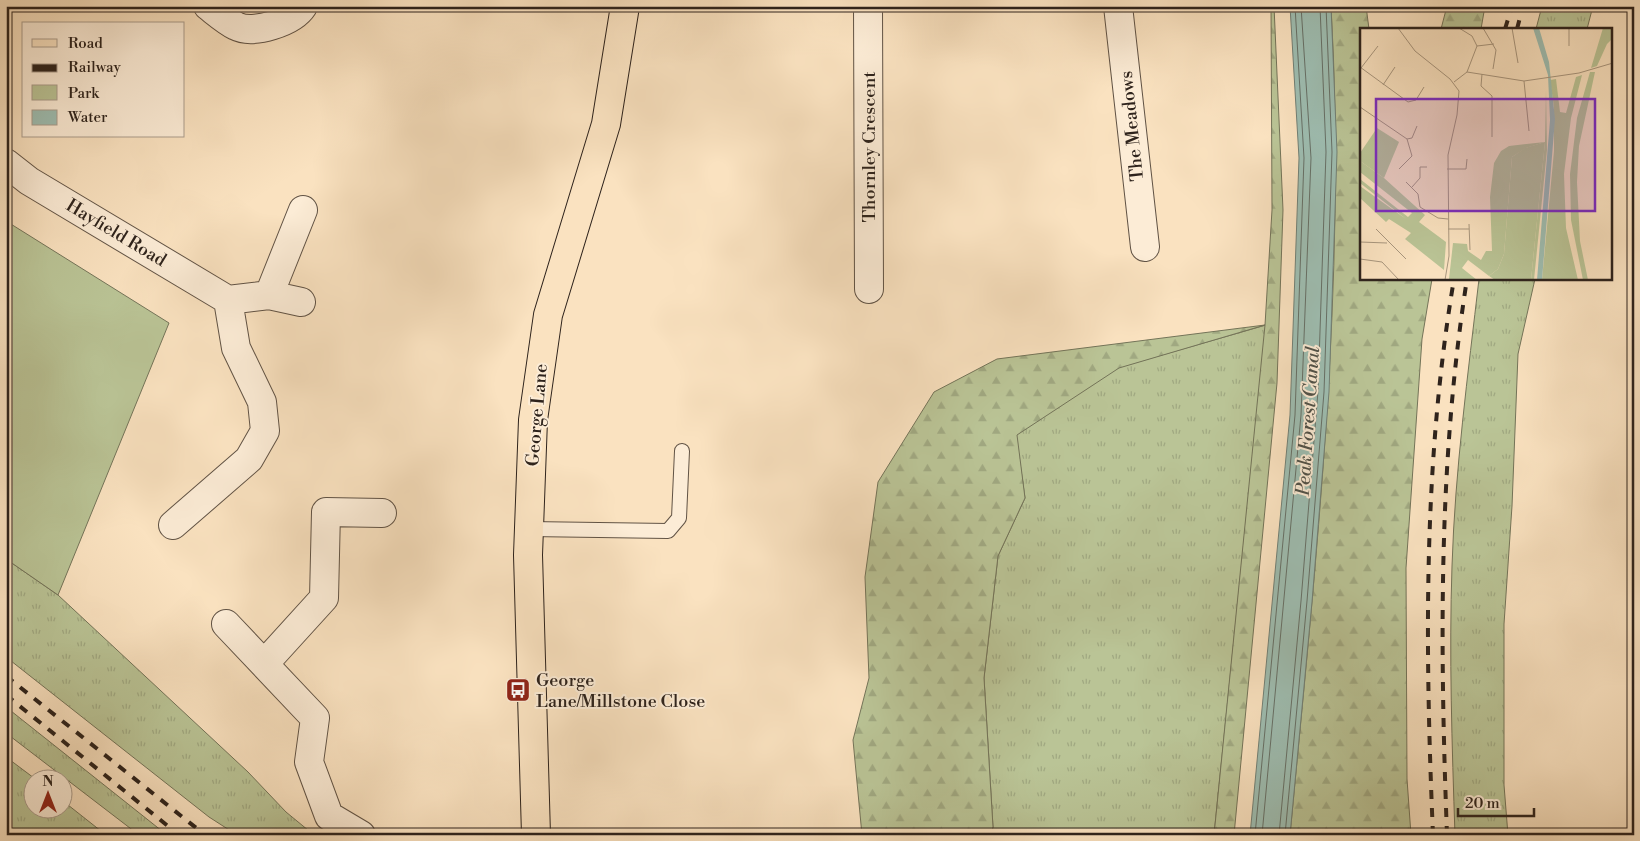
<svg xmlns="http://www.w3.org/2000/svg" width="1640" height="841" viewBox="0 0 1640 841" font-family="'Libre Bodoni',serif">
<style>
.grass{fill:url(#grass-tufts);stroke:#747459}
.forest{fill:url(#forest-firs);stroke:#747459}
.park{fill:#bac496;stroke:#747459}
.water{fill:#9ebeb2;stroke:#718076}
.lines{fill:none;stroke-linecap:round;stroke-linejoin:round}
.shore{stroke:#667067;stroke-width:1}
.lane-casing{stroke:#615345;stroke-width:16}
.street-casing{stroke:#615345;stroke-width:30}
.primary-casing{stroke:#2e231c;stroke-width:30}
.lane{stroke:#fcecd6;stroke-width:14}
.street{stroke:#fcecd6;stroke-width:28}
.primary{stroke:#fae2c0;stroke-width:28}
.rail{stroke:#2e231c;stroke-width:4;stroke-dasharray:9 9;stroke-linecap:butt}
.labels{text-anchor:middle;dominant-baseline:central;stroke-width:4;stroke-linejoin:round;paint-order:stroke}
.street-label{font-size:18px;fill:#2e231c;stroke:#fcecd6}
.poi-label{font-size:18px;fill:#2e231c;stroke:#fcecd6;text-anchor:start}
.water-label{font-size:19px;font-style:italic;fill:#505249;stroke:#fcecd6}
.inset-road{fill:none;stroke:#a8967e;stroke-width:1}
.view{fill:#7b2cbf;fill-opacity:0.15;stroke:#7b2cbf;stroke-width:2.5}
.inset-edge{fill:none;stroke:#2e231c;stroke-width:2.5}
</style>
<defs>
<pattern id="grass-tufts" width="24" height="20" patternUnits="userSpaceOnUse" patternTransform="scale(1.25)"><rect width="24" height="20" fill="#bac496"/><path d="M3 7l-1-3M5 7V3M7 7l1-3M15 17l-1-3M17 17v-4M19 17l1-3" fill="none" stroke="#a0a881"/></pattern>
<pattern id="forest-firs" width="22" height="20" patternUnits="userSpaceOnUse" patternTransform="scale(1.25)"><rect width="22" height="20" fill="#bac496"/><path d="M5 1l3.5 6h-7zM16 11l3.5 6h-7z" fill="#a0a881"/></pattern>
</defs>
<rect width="100%" height="100%" fill="#fae2c0"/>
<filter id="stains"><feTurbulence type="fractalNoise" baseFrequency=".004" numOctaves="4"/><feColorMatrix values="0 0 0 0 .2 0 0 0 0 .09 0 0 0 0 .02 0 0 0 .5 -.17"/></filter>
<radialGradient id="worn" r=".72"><stop offset=".6" stop-color="#630" stop-opacity="0"/><stop offset="1" stop-color="#630" stop-opacity=".3"/></radialGradient>
<path class="grass" d="M1542,6H1593L1587,29H1536Z
M1479,279H1535L1518,354L1512,506L1504,624V785L1508,835H1455C1452,745 1449,655 1452,566C1455,470 1468,374 1479,279Z
M1266,325L1214,835H991L993,827L984,678L998,556L1025,498L1016,435L1113,369Z
M6,559L58,595L248,772L286,812L314,835H237L209,817L6,657Z
M6,707L167,835H139L6,733Z
M6,757L34,778L32,808H62L63,801L106,835H6Z"/>
<path class="forest" d="M1271,6H1274L1283,210L1277,383L1234,835H1214L1265,325L1119,368L1017,435L1025,498L998,556L984,678L993,827L991,835H862L853,740L869,678L865,577L878,482L934,392L997,359L1265,325L1272,210Z
M1331,6H1366L1369,29H1361V279H1432L1422,339L1406,568L1407,779L1411,835H1290C1316,559 1347,283 1331,6Z
M1447,6H1485L1481,29H1441Z"/>
<path class="park" d="M6,221L169,323L58,595L6,559Z"/>
<path class="water" d="M1290,6H1331L1337,152L1329,392L1312,602L1290,835H1250L1290,415L1299,158Z"/>
<g class="lines">
<path class="shore" d="M1255,835L1295,415L1304,158L1295,6
M1262,835L1301,415L1311,158L1301,6
M1279,835L1301,601L1318,391L1326,152L1320,6
M1285,835L1307,601L1324,392L1332,152L1326,6"/>
<defs>
<path id="lane" d="M529,529L668,531L679,518L682,451"/>
<path id="street" d="M208,6C217,13 226,21 236,26C253,35 293,22 303,6
M868,6L869,289
M1118,6L1145,247
M6,163L29,181L228,300L269,295L303,210
M269,295L301,302
M173,525L249,459L265,431L262,402L236,348L228,300
M226,624L315,718L309,762L329,816L361,835
M264,664L324,598L326,512L382,513"/>
<path id="primary" d="M536,835L528,555L533,420L548,315L606,124L625,6"/>
</defs>
<use href="#lane" class="lane-casing"/>
<use href="#street" class="street-casing"/>
<use href="#primary" class="primary-casing"/>
<use href="#lane" class="lane"/>
<use href="#street" class="street"/>
<use href="#primary" class="primary"/>
<path class="rail" d="M1505,29L1512,6
M1517,29L1523,6
M6,676L205,835
M6,695L179,835
M1433,835C1425,649 1423,462 1454,279
M1447,835C1440,650 1438,462 1467,279"/>
</g>
<defs>
<symbol id="bus-square" viewBox="-11 -11 22 22"><rect x="-9" y="-9" width="18" height="18" rx="4" fill="#8f2418" stroke="#fcecd6"/><path d="M-5-6H5V4H4V6H2V4H-2V6H-4V4H-5ZM-3.5-4V0h7V-4ZM-3.5 1.2v1.5H-2V1.2ZM2 1.2v1.5H3.5V1.2Z" fill="#fff"/></symbol>
</defs>
<g fill-rule="evenodd">
<use href="#bus-square" x="504" y="676" width="28" height="28"/>
</g>
<g class="labels">
<g class="street-label">
<text transform="translate(1132 126) rotate(-96)">The Meadows</text>
<text transform="translate(869 147) rotate(-90)">Thornley Crescent</text>
<text transform="translate(116 233) rotate(31)">Hayfield Road</text>
<text transform="translate(537 415) rotate(-85)">George Lane</text>
</g>
<g class="poi-label">
<text x="536" y="680">George<tspan x="536" dy="21">Lane/Millstone Close</tspan></text>
</g>
<g class="water-label">
<text transform="translate(1308 421) rotate(-86)">Peak Forest Canal</text>
</g>
</g>
<g transform="translate(1360 28)">
<rect width="252" height="252" fill="#fae2c0"/>
<path d="M230,44H235L219,118L217,154L220,213L228,252H223L211,192L210,146L217,90ZM185,114L171,252H135L129,248L138,241L144,226L152,129L165,120ZM0,133L24,150L65,187L59,194L86,214L84,242L45,211L51,205L29,191L26,194L0,170V158L46,191L0,155V151L48,189L52,185L0,144Z" fill="#bac496"/>
<path d="M243,0H252V11L247,16L237,38L231,40ZM222,47L211,90L204,146L206,200L218,252H182L194,123V79L190,52L196,51L200,84L206,85L216,49ZM186,62L187,122L174,252H171L185,114L166,120L152,129L144,226L138,241L129,248L108,232L102,240L117,252L89,251L93,215L107,216L108,223L121,232L126,223H132L130,169L134,135L141,123L149,118L185,114Z" fill="#bac496"/>
<path d="M17,100L39,114L24,150L0,133V125Z" fill="#bac496"/>
<path d="M173,0H179L189,34L195,91L182,252H177L190,92L188,47Z" fill="#9ebeb2"/>
<path class="inset-road" d="M38,0L55,23L90,51L99,63L97,87L88,127L89,228L85,252M99,0L112,8L117,18L107,44M123,0L136,22L133,41M152,0L158,35M209,0V18M117,18L134,16M0,39L48,74L56,72L64,59M1,40L18,18M122,46L121,58L132,68V109M164,53L169,103M94,54L107,44L164,53L219,45L253,35M23,57L35,39M0,79L47,111L52,110L57,98M39,141L52,128L47,111M87,141H106L107,131M46,154L58,166L60,179L78,190L88,191M52,159L60,150V139H67M109,196L110,222M16,201L46,231M88,201H109M0,214L27,215M0,231L22,234L39,252"/>
<path class="view" d="M16,71H235V183H16Z"/>
<rect width="252" height="252" class="inset-edge"/>
</g>
<rect width="1640" height="841" fill="none" stroke="#fae2c0" stroke-width="25"/>
<rect x="8" y="8" width="1625" height="826" fill="none" stroke="#2e231c" stroke-width="2.5"/>
<rect x="12" y="12" width="1615" height="816" fill="none" stroke="#2e231c"/>
<rect x="22" y="22" width="162" height="115" fill="#fcecd6" stroke="#aa9c8c"/>
<rect x="32" y="39" width="25" height="8" fill="#fae2c0" stroke="#aa9c8c"/>
<text x="68" y="48" font-size="15" fill="#2e231c">Road</text>
<rect x="32" y="64" width="25" height="8" fill="#2e231c" stroke="#aa9c8c"/>
<text x="68" y="72" font-size="15" fill="#2e231c">Railway</text>
<rect x="32" y="85" width="25" height="15" fill="#bac496" stroke="#aa9c8c"/>
<text x="68" y="98" font-size="15" fill="#2e231c">Park</text>
<rect x="32" y="110" width="25" height="15" fill="#9ebeb2" stroke="#aa9c8c"/>
<text x="68" y="122" font-size="15" fill="#2e231c">Water</text>
<g transform="translate(48 794)"><circle r="24" fill="#fcecd6" stroke="#aa9c8c"/>
<path d="M0-4L9 19L0 12L-9 19Z" fill="#8f2418"/>
<text y="-8" font-size="14" font-weight="bold" text-anchor="middle" fill="#2e231c">N</text>
</g>
<path d="M1458 808v8h76v-8" fill="none" stroke="#2e231c" stroke-width="2.5"/>
<text x="1465" y="808" font-size="15" fill="#2e231c" stroke="#fcecd6" stroke-width="4" paint-order="stroke">20 m</text>
<rect width="100%" height="100%" filter="url(#stains)"/>
<rect width="100%" height="100%" fill="url(#worn)"/>
</svg>
